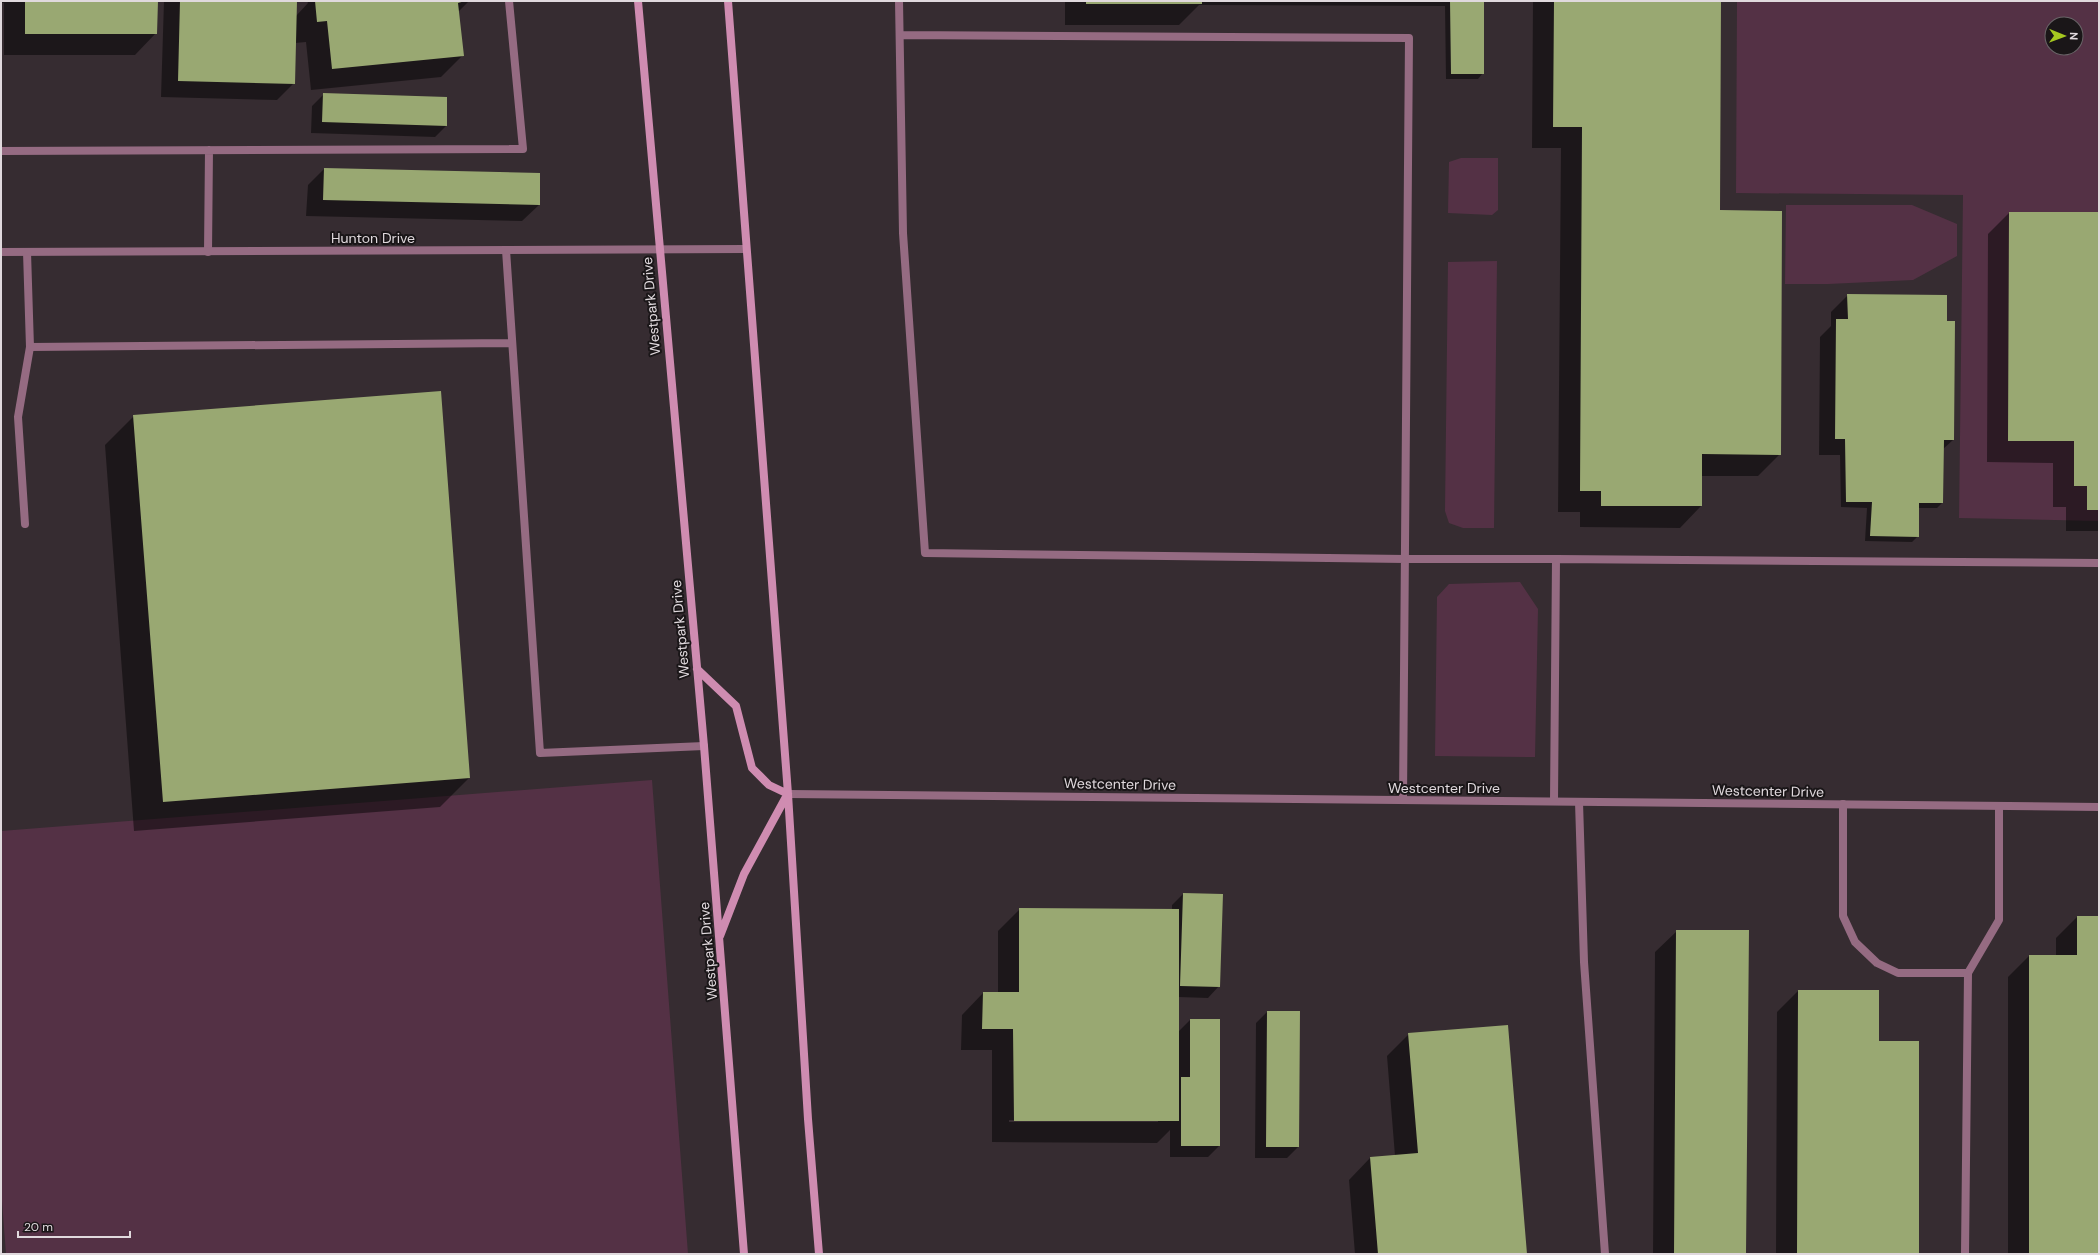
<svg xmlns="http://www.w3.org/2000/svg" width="2100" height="1255" viewBox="0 0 2100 1255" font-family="'DM Sans',sans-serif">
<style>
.green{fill:#543145;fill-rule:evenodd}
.shadow{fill:#0007;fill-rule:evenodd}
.building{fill:#99a872}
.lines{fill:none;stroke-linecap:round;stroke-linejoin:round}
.service{stroke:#956b82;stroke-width:8}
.minor{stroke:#956b82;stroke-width:8}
.secondary{stroke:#cf8cb1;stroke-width:8}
.labels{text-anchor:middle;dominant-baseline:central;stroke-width:4;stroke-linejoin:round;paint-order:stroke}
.street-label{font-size:14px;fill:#e0d9dd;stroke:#1a1618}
</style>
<rect width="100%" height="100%" fill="#362c31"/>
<path class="green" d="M1737,1H2099V521L1959,518L1963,195L1736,193ZM2052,24H2076V48H2052Z
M1461,158H1498V210L1492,215L1448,213L1449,162Z
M1786,205H1912L1957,224V256L1913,280L1828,284H1785Z
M1497,261L1494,528H1463L1449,523L1445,511L1448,262Z
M1520,582L1538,609L1535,757L1435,756L1437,597L1449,584Z
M652,780L688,1254H6L1,1188V831Z"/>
<path class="shadow" d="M1,1H157L156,33L135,55H4V3H1Z
M164,1H296V16L308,3L307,1H469L458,12L463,55L441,77L311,90L306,42L295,43L294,83L277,100L161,97Z
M1065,1H1484L1483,3V73L1478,79H1446L1445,6L1199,5L1179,25H1065Z
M1533,1H1720L1719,211L1780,454L1758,476H1701V506L1680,528L1580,527V512H1558L1561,148H1532Z
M324,94L446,98V126L435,137L311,133L312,106Z
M324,169L539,205L522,221L306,216L308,185Z
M2009,213H2099V531H2066V507H2053V463L1987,462L1988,234Z
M1848,295L1946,322L1953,440L1942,450V503L1937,508H1918V536L1912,542L1865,541L1867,508L1841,507L1840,455H1819L1820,337L1831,326V312Z
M134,416L469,778L440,807L134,831L105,445Z
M1183,894L1219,986L1208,998L1178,997V1032L1190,1020L1219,1146L1208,1157H1170V1130L1157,1143L992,1142V1050H961L962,1015L983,993H998V931L1020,909L1172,910V905ZM1009,1120H1158V1122H1009Z
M2077,917H2099V1254H2008V977L2029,956H2056V938Z
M1677,931L1745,1254H1653L1655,952Z
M1798,991L1878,1042L1918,1254H1776L1777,1012Z
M1267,1012H1299L1298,1147L1287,1158H1255L1256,1023Z
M1409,1034L1526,1254H1355L1349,1180L1370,1158L1395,1156L1387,1056Z"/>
<path class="building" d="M25,1H158L157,34H25Z
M180,1H297L295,84L178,81Z
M315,1H465L458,3L464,56L332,69L327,21L317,22Z
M1086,1H1202V4H1086Z
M1450,1H1484V74H1451Z
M1554,1H1721L1720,210L1782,211L1781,455L1702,454V506H1601V491H1580L1582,127H1553Z
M323,93L447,97V126L322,122Z
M324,168L540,173V205L323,200Z
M2009,212H2099V510H2087V486H2074V441H2008Z
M1847,294L1947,295V321H1955L1954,440H1944L1943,503H1919V537L1870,536L1872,502H1846L1845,439H1835L1836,319H1848Z
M441,391L470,778L163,802L133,415Z
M1183,893L1223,894L1220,987L1180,986Z
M1019,908L1179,909V1121H1014L1013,1029H982L983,992H1019Z
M2077,916H2099V1254H2029V955H2077Z
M1676,930H1749L1746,1254H1674Z
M1798,990H1879V1041H1919V1254H1797Z
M1267,1011H1300L1299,1147H1266Z
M1190,1019H1220V1146H1181V1077H1190Z
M1508,1025L1527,1254H1378L1370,1157L1418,1153L1408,1033Z"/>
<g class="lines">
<path class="service" d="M899,1L903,233L925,553L1405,559H1556
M900,35L1409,38L1403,800
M1,151L523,149L509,1
M506,250L540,753L704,746
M208,252L209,150
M30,347L512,343
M25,524L18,417L30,347L27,252
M1554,801L1556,559L2099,563
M1579,802L1584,962L1605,1254
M1843,804V916L1855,942L1877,963L1898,973H1968
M1965,1254L1968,973L1999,920V806"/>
<path class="minor" d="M1,252L745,249
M788,794L2099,807"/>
<path class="secondary" d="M638,1L704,746L744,1254
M728,1L788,794L808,1119L819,1254
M697,669L736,706L752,768L769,785L788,794
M720,936L744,874L787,795"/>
</g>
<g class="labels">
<g class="street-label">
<text x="373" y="238">Hunton Drive</text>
<text transform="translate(651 306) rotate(-95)">Westpark Drive</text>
<text transform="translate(680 629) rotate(-95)">Westpark Drive</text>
<text transform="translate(1120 784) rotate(1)">Westcenter Drive</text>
<text x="1444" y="788">Westcenter Drive</text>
<text transform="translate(1768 791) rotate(1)">Westcenter Drive</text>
<text transform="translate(708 951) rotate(-95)">Westpark Drive</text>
</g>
</g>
<rect width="2100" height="1255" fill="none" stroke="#e0d9dd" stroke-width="4"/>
<g transform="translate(2064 36) rotate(91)"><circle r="19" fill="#1a1618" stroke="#696467"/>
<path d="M0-3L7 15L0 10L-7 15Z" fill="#a6c820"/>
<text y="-6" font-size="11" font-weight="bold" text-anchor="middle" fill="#e0d9dd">N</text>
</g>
<path d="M18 1231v6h112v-6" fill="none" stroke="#e0d9dd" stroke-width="2"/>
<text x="24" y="1231" font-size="12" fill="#e0d9dd" stroke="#1a1618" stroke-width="3" paint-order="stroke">20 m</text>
</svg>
